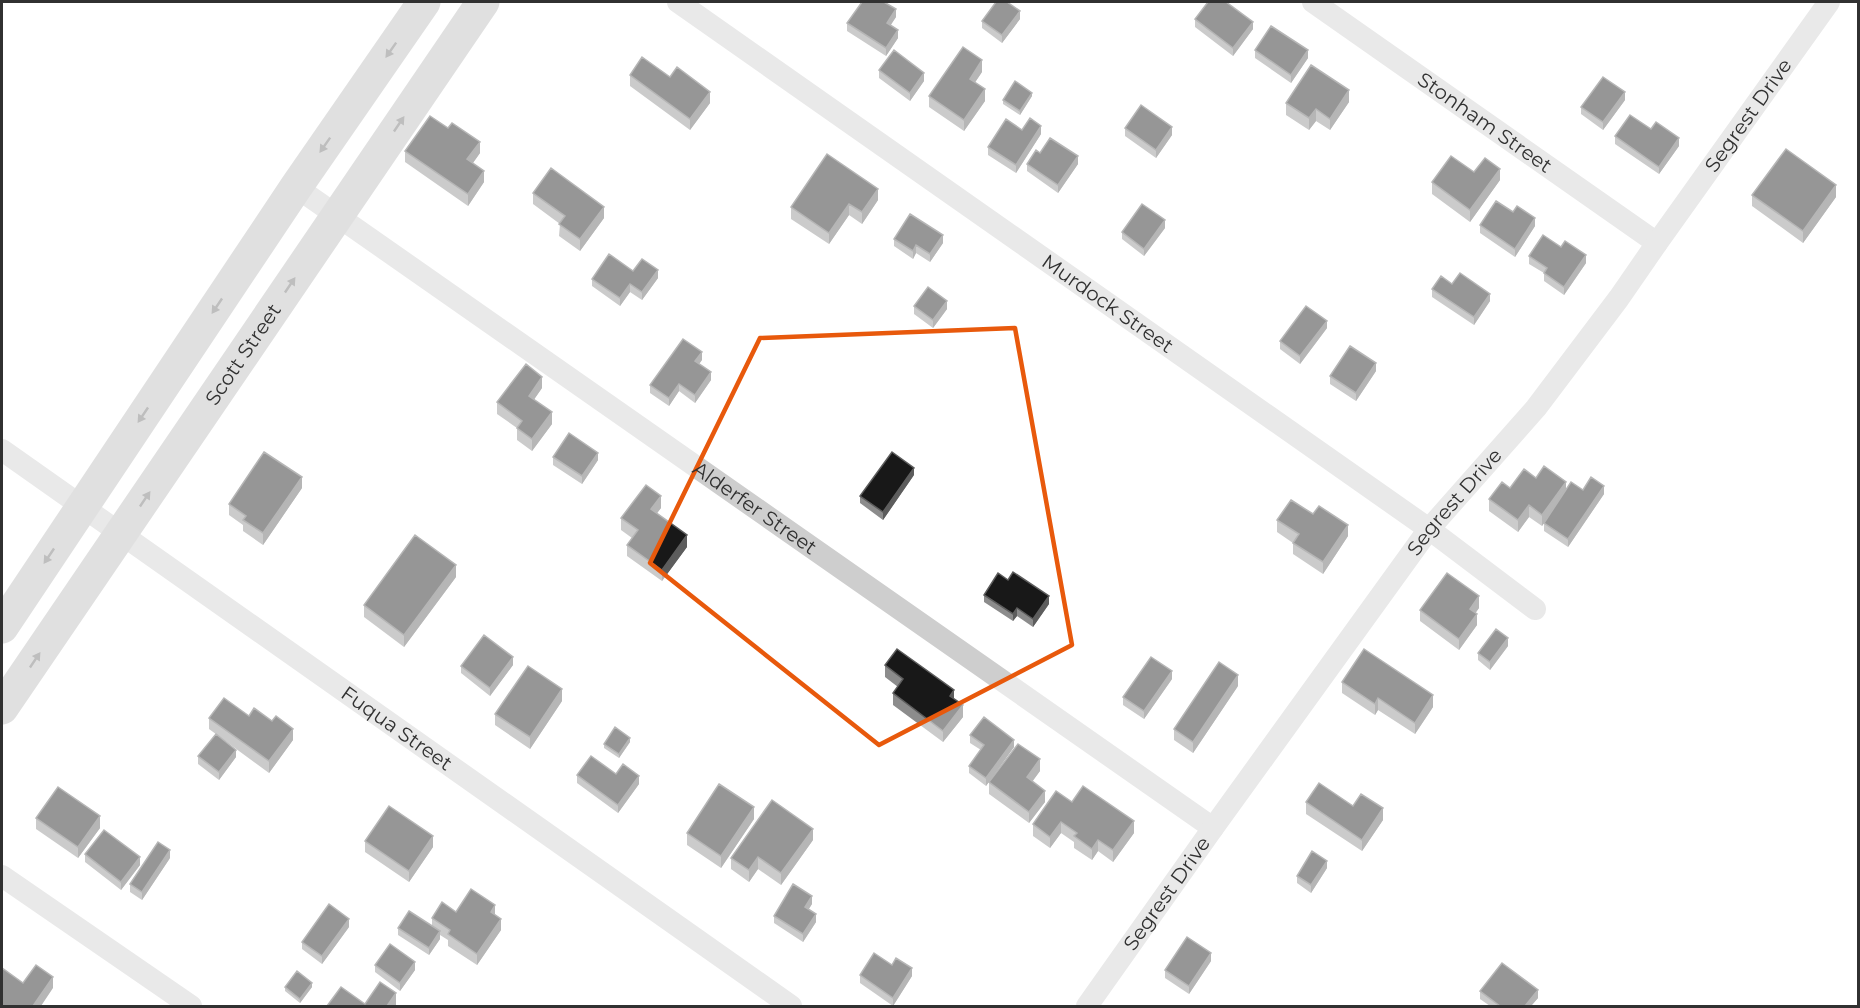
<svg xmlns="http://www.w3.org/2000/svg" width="1860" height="1008" viewBox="0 0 1860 1008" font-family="Montserrat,sans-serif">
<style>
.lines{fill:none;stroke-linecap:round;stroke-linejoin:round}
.street{stroke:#cecece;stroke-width:22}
.secondary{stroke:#bbb;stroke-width:33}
.wall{fill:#8c8c8c}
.shaded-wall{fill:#5d5d5d}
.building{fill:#181818;stroke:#5d5d5d;stroke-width:1.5}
.oneway{fill:#6f6f6f}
.marked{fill:none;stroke:#e8590c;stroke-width:4.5;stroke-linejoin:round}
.labels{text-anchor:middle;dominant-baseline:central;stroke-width:6;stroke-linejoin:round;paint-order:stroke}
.street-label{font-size:20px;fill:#313131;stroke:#fff}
</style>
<rect width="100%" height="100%" fill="#fff"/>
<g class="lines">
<g class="street">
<path id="s1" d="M678,2L1429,529L1535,609"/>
<path id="s2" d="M1313,2L1657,243"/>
<path id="s3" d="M296,187L1213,828"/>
<path id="s4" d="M2,450L791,1006"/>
<path d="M2,876L191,1006"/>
<path id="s5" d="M1087,1006L1213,828L1429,529L1536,408L1619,298L1657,243L1829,2"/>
</g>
<g class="secondary">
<path d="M2,627L296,187L424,2"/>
<path id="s6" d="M2,708L483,2"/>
</g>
</g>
<path class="wall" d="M896,17L890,25L898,38L886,56L847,31V23Z
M1020,19L1002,43L982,28V21Z
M1195,19L1253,29L1233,56L1195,27Z
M1255,50L1308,58L1291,83L1255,58Z
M879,70L924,81L910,101L879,78Z
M982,72L975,82L985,101L964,131L929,107V96Z
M630,75L670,77L710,103L690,130L630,86Z
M1032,96L1020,115L1003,104V100Z
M1625,100L1603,130L1581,114V107Z
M1349,102L1330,130L1316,121L1309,130L1286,115V103Z
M448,128L480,153L473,163L484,182L468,206L405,162V151Z
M1125,128L1172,135L1156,158L1125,136Z
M1651,129L1679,146L1659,174L1615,144V136Z
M1022,130L1041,134L1016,173L988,155V147Z
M1040,153L1078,164L1058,193L1027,171V164Z
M1474,172L1500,180L1470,222L1432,194V182Z
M533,193L604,218L580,251L559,236L560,224L533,204Z
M1752,195L1836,197L1803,243L1752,206Z
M878,200L862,224L849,215L829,244L791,219V207Z
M1480,225L1535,226L1515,257L1480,233Z
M1165,228L1144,256L1122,239V232Z
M894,239L943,243L930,262L916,253L913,259L894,246Z
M1529,256L1586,263L1564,295L1544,281V273L1529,264Z
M633,271L658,278L642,300L630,292L620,306L592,286V279Z
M1452,284L1490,301L1474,325L1432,297V289Z
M914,306L947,309L933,328L914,314Z
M1327,328L1300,364L1280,349V341Z
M702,360L699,364L711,380L695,403L679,391L669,406L650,393V385Z
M1376,371L1356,401L1330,384V376Z
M542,388L534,399L552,424L532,451L517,440V428L497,414V402Z
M553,457L598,460L582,484L553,465Z
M914,475L883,520L860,503V496Z
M1536,478L1566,490H1583L1604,494L1568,547L1544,531V523L1542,526L1529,517L1518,532L1489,511V499L1510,488Z
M302,488L263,545L243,531V525L229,515V504Z
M661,508L657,513L687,547L662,581L627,556V545L632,538L621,530V518Z
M1313,514L1348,536L1323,574L1293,554V543L1277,532V520Z
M456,577L404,647L364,617V605Z
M984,595L1049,604L1033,627L1017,616L1013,621L984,602Z
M1479,608L1475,613L1477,625L1459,650L1420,621V610Z
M1508,646L1490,670L1478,660V653Z
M513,665L490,696L461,673V666Z
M885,665L954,699L963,717L943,742L893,705V693L898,687L885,677Z
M1172,679L1144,719L1123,705V697Z
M1342,682L1433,707L1415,734L1378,710L1375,715L1342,693Z
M1238,686L1193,753L1174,740V729Z
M562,701L530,749L495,725V714Z
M249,716L293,740L269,773L209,729V718Z
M970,735L1014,747L986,786L969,773V766L981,750L970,743Z
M630,742L619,758L604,748V744Z
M198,756L236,757L219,780L198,764Z
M1040,771L1032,781L1045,802L1029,823L989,794V782Z
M616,774L639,784L618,813L577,783V775Z
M1072,802L1134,833L1113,862L1098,851L1092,860L1074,848V842L1061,833L1050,848L1033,836V824Z
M1306,802L1353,806L1383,820L1362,851L1306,814Z
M36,818L100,828L78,858L36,829Z
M754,819L721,868L687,845V833Z
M813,840L781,885L758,869L749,882L731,869V858Z
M365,841L433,847L409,882L365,852Z
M85,854L140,865L121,890L85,862Z
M170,858L142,900L130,892V884Z
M1327,868L1311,893L1297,883V876Z
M812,904L808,910L816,922L803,942L774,923V916Z
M456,912L495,915L501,930L477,965L448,946V940L440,935V939L429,955L398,935V928L432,926V918Z
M349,927L322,964L302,949V942Z
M1211,961L1189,994L1165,978V970Z
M375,965L415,970L400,991L375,972Z
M892,965L912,976L893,1006L860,983V975Z
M285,987H312L300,1003L285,991Z
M1480,991L1538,998L1531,1006H1490L1480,999Z"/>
<path class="shaded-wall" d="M896,9V17L887,31V23Z
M1020,11V19L1002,43V35Z
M1253,22V29L1233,56V48Z
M898,30V38L886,56V48Z
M1308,50V58L1291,83V75Z
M982,60V72L970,90V79Z
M924,73V81L910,101V93Z
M985,89V101L964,131V120Z
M1349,90V102L1330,130V119Z
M710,92V103L690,130V119Z
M1625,92V100L1603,130V122Z
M1032,93V96L1020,115V111Z
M1316,109V121L1309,130V118Z
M1041,126V134L1016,173V165Z
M1172,127V135L1156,158V150Z
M1679,138V146L1659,174V167Z
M480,142V153L467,171V159Z
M1078,156V164L1058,193V185Z
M1500,169V180L1470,222V210Z
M484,171V182L468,206V194Z
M1836,185V197L1803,243V231Z
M878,189V200L862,224V212Z
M849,204V215L829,244V233Z
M604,207V218L580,251V239Z
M1535,218V226L1515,257V249Z
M1165,220V228L1144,256V249Z
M943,235V243L930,262V254Z
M916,245V253L913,259V251Z
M1586,255V263L1564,295V287Z
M658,270V278L642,300V292Z
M630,284V292L620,306V298Z
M1490,294V301L1474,325V317Z
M947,301V309L933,328V320Z
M1327,321V328L1300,364V356Z
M702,352V360L695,369V361Z
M1376,363V371L1356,401V393Z
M711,372V380L695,403V395Z
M542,377V388L529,407V396Z
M679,384V391L669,406V398Z
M552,412V424L532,451V439Z
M598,453V460L582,484V476Z
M914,468V475L883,520V512Z
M302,477V488L263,545V533Z
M1566,482V493L1542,526V515Z
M1604,486V494L1568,547V539Z
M661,496V508L651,521V509Z
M1529,505V517L1518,532V520Z
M1348,525V536L1323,574V562Z
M687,535V547L662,581V570Z
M456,565V577L404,647V635Z
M1049,596V604L1033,627V619Z
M1479,596V608L1470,621V609Z
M1017,608V616L1013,621V614Z
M1477,614V625L1459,650V639Z
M1508,638V646L1490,670V662Z
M513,657V665L490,696V688Z
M1172,671V679L1144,719V711Z
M1238,675V686L1193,753V742Z
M562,689V701L530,749V737Z
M954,690V702L950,696Z
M1433,695V707L1415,734V723Z
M1378,698V710L1375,715V704Z
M963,705V717L943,742V731Z
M293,729V740L269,773V761Z
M630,738V742L619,758V754Z
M1014,740V747L986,786V778Z
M236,750V757L219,780V772Z
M1040,759V771L1027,789V777Z
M639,776V784L618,813V805Z
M1045,791V802L1029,823V812Z
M754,807V819L721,868V856Z
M1383,808V820L1362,851V840Z
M100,816V828L78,858V847Z
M1134,821V833L1113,862V850Z
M1061,822V833L1050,848V837Z
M813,829V840L781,885V873Z
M433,836V847L409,882V871Z
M1098,840V851L1092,860V849Z
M170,850V858L142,900V892Z
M140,857V865L121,890V882Z
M758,857V869L749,882V870Z
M1327,861V868L1311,893V885Z
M812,896V904L805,915V907Z
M495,905V917L491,912Z
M816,914V922L803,942V934Z
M349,919V927L322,964V956Z
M501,919V930L477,965V954Z
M440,931V939L429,955V948Z
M1211,953V961L1189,994V986Z
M415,962V970L400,991V983Z
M912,968V976L893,1006V998Z
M53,977V988L41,1006H33Z
M312,983V987L300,1003V999Z
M1538,990V998L1531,1006H1525Z
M396,993V1005L395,1006H387Z"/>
<path class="building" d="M862,2H884L896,9L887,23L898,30L886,48L847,23Z
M996,2H1007L1020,11L1002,35L982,21Z
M1208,2H1226L1253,22L1233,48L1195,19Z
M1271,26L1308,50L1291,75L1255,50Z
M963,47L982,60L970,79L985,89L964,120L929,96Z
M894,50L924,73L910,93L879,70Z
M642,57L670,77L677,67L710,92L690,119L630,75Z
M1311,65L1349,90L1330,119L1316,109L1309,118L1286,103Z
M1603,77L1625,92L1603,122L1581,107Z
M1015,81L1032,93L1020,111L1003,100Z
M1141,105L1172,127L1156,150L1125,128Z
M1630,115L1651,129L1656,122L1679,138L1659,167L1615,136Z
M430,116L448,128L452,123L480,142L467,159L484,171L468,194L405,151Z
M1030,118L1041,126L1016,165L988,147L1006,119L1022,130Z
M1050,138L1078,156L1058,185L1027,164L1036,150L1040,153Z
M1786,149L1836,185L1803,231L1752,195Z
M827,154L878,189L862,212L849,204L829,233L791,207Z
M1451,156L1474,172L1485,158L1500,169L1470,210L1432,182Z
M551,168L604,207L580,239L559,224L565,216L533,193Z
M1496,201L1513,212L1517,206L1535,218L1515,249L1480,225Z
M1142,204L1165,220L1144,249L1122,232Z
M910,214L943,235L930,254L916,245L913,251L894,239Z
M1543,235L1561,247L1565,241L1586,255L1564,287L1544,273L1547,268L1529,256Z
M609,254L633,271L642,259L658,270L642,292L630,284L620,298L592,279Z
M1460,273L1490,294L1474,317L1432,289L1441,276L1452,284Z
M928,287L947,301L933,320L914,306Z
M1306,306L1327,321L1300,356L1280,341Z
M683,339L702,352L695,361L711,372L695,395L679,384L669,398L650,385Z
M1350,346L1376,363L1356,393L1330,376Z
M526,364L542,377L529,396L552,412L532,439L517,428L522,421L497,402Z
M569,433L598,453L582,476L553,457Z
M264,452L302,477L263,533L243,520L246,516L229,504Z
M892,452L914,468L883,512L860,496Z
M1544,466L1566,482L1542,515L1529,505L1518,520L1489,499L1502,482L1510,488L1524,469L1536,478Z
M1591,477L1604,486L1568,539L1544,523L1571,482L1583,490Z
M646,485L661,496L651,509L687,535L662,570L627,545L638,530L621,518Z
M1291,500L1313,514L1319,506L1348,525L1323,562L1293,543L1299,534L1277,520Z
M415,535L456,565L404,635L364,605Z
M1013,572L1049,596L1033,619L1017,608L1013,614L984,595L998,573L1008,580Z
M1447,573L1479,596L1470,609L1477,614L1459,639L1420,610Z
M1496,629L1508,638L1490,662L1478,653Z
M484,635L513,657L490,688L461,666Z
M897,649L954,690L950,696L963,705L943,731L893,693L903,679L885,665Z
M1364,649L1433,695L1415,723L1378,698L1375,704L1342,682Z
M1151,657L1172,671L1144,711L1123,697Z
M1219,662L1238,675L1193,742L1174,729Z
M528,666L562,689L530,737L495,714Z
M224,698L249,716L254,708L272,721L276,716L293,729L269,761L209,718Z
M984,717L1014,740L986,778L969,766L984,745L970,735Z
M615,727L630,738L619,754L604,744Z
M216,734L236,750L219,772L198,756Z
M1018,744L1040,759L1027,777L1045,791L1029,812L989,782Z
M591,756L616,774L623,764L639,776L618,805L577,775Z
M1319,783L1353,806L1361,794L1383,808L1362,840L1306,802Z
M719,784L754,807L721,856L687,833Z
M1083,786L1134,821L1113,850L1098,840L1092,849L1074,836L1077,833L1061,822L1050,837L1033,824L1056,791L1072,802Z
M58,787L100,816L78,847L36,818Z
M772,800L813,829L781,873L758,857L749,870L731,858Z
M389,806L433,836L409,871L365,841Z
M104,830L140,857L121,882L85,854Z
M158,842L170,850L142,892L130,884Z
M1312,851L1327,861L1311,885L1297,876Z
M793,884L812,896L805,907L816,914L803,934L774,916Z
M471,889L495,905L491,912L501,919L477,954L448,934L450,930L432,918L442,902L456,912Z
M329,904L349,919L322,956L302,942Z
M409,911L440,931L429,948L398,928Z
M1187,937L1211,953L1189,986L1165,970Z
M390,944L415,962L400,983L375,965Z
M874,953L892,965L896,958L912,968L893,998L860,975Z
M1502,963L1538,990L1525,1006H1500L1480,991Z
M36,965L53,977L33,1006H2V968L23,983Z
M297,971L312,983L300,999L285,987Z
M380,982L396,993L387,1006H327L341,987L365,1004Z"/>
<defs><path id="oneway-solid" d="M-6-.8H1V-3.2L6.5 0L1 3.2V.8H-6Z" transform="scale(1.5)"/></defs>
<g class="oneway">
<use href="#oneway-solid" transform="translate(391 50) rotate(125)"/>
<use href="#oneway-solid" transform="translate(399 124) rotate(-56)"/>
<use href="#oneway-solid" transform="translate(325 145) rotate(125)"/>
<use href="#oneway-solid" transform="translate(290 285) rotate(-56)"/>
<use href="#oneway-solid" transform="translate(217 306) rotate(124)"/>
<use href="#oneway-solid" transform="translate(143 415) rotate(124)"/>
<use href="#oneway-solid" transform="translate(145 499) rotate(-56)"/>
<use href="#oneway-solid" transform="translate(49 556) rotate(124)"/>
<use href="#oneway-solid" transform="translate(35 660) rotate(-56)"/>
</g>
<path d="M0 0H1860V1008H0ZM1015,328L1072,645L879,745L650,563L760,338Z" fill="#fff" fill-opacity=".55" fill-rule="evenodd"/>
<path class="marked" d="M1015,328L1072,645L879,745L650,563L760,338Z"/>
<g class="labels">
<g class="street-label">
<text stroke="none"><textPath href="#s5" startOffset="1110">Segrest Drive</textPath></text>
<text stroke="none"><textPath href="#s2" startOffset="210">Stonham Street</textPath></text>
<text stroke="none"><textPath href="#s1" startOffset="525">Murdock Street</textPath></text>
<text stroke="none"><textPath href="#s6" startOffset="428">Scott Street</textPath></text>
<text stroke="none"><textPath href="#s5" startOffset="624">Segrest Drive</textPath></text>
<text stroke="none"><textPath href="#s3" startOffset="560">Alderfer Street</textPath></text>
<text stroke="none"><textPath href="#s4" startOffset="483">Fuqua Street</textPath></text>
<text stroke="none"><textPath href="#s5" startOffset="138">Segrest Drive</textPath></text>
</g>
</g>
<rect width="1860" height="1008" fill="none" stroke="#313131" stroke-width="6"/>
</svg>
